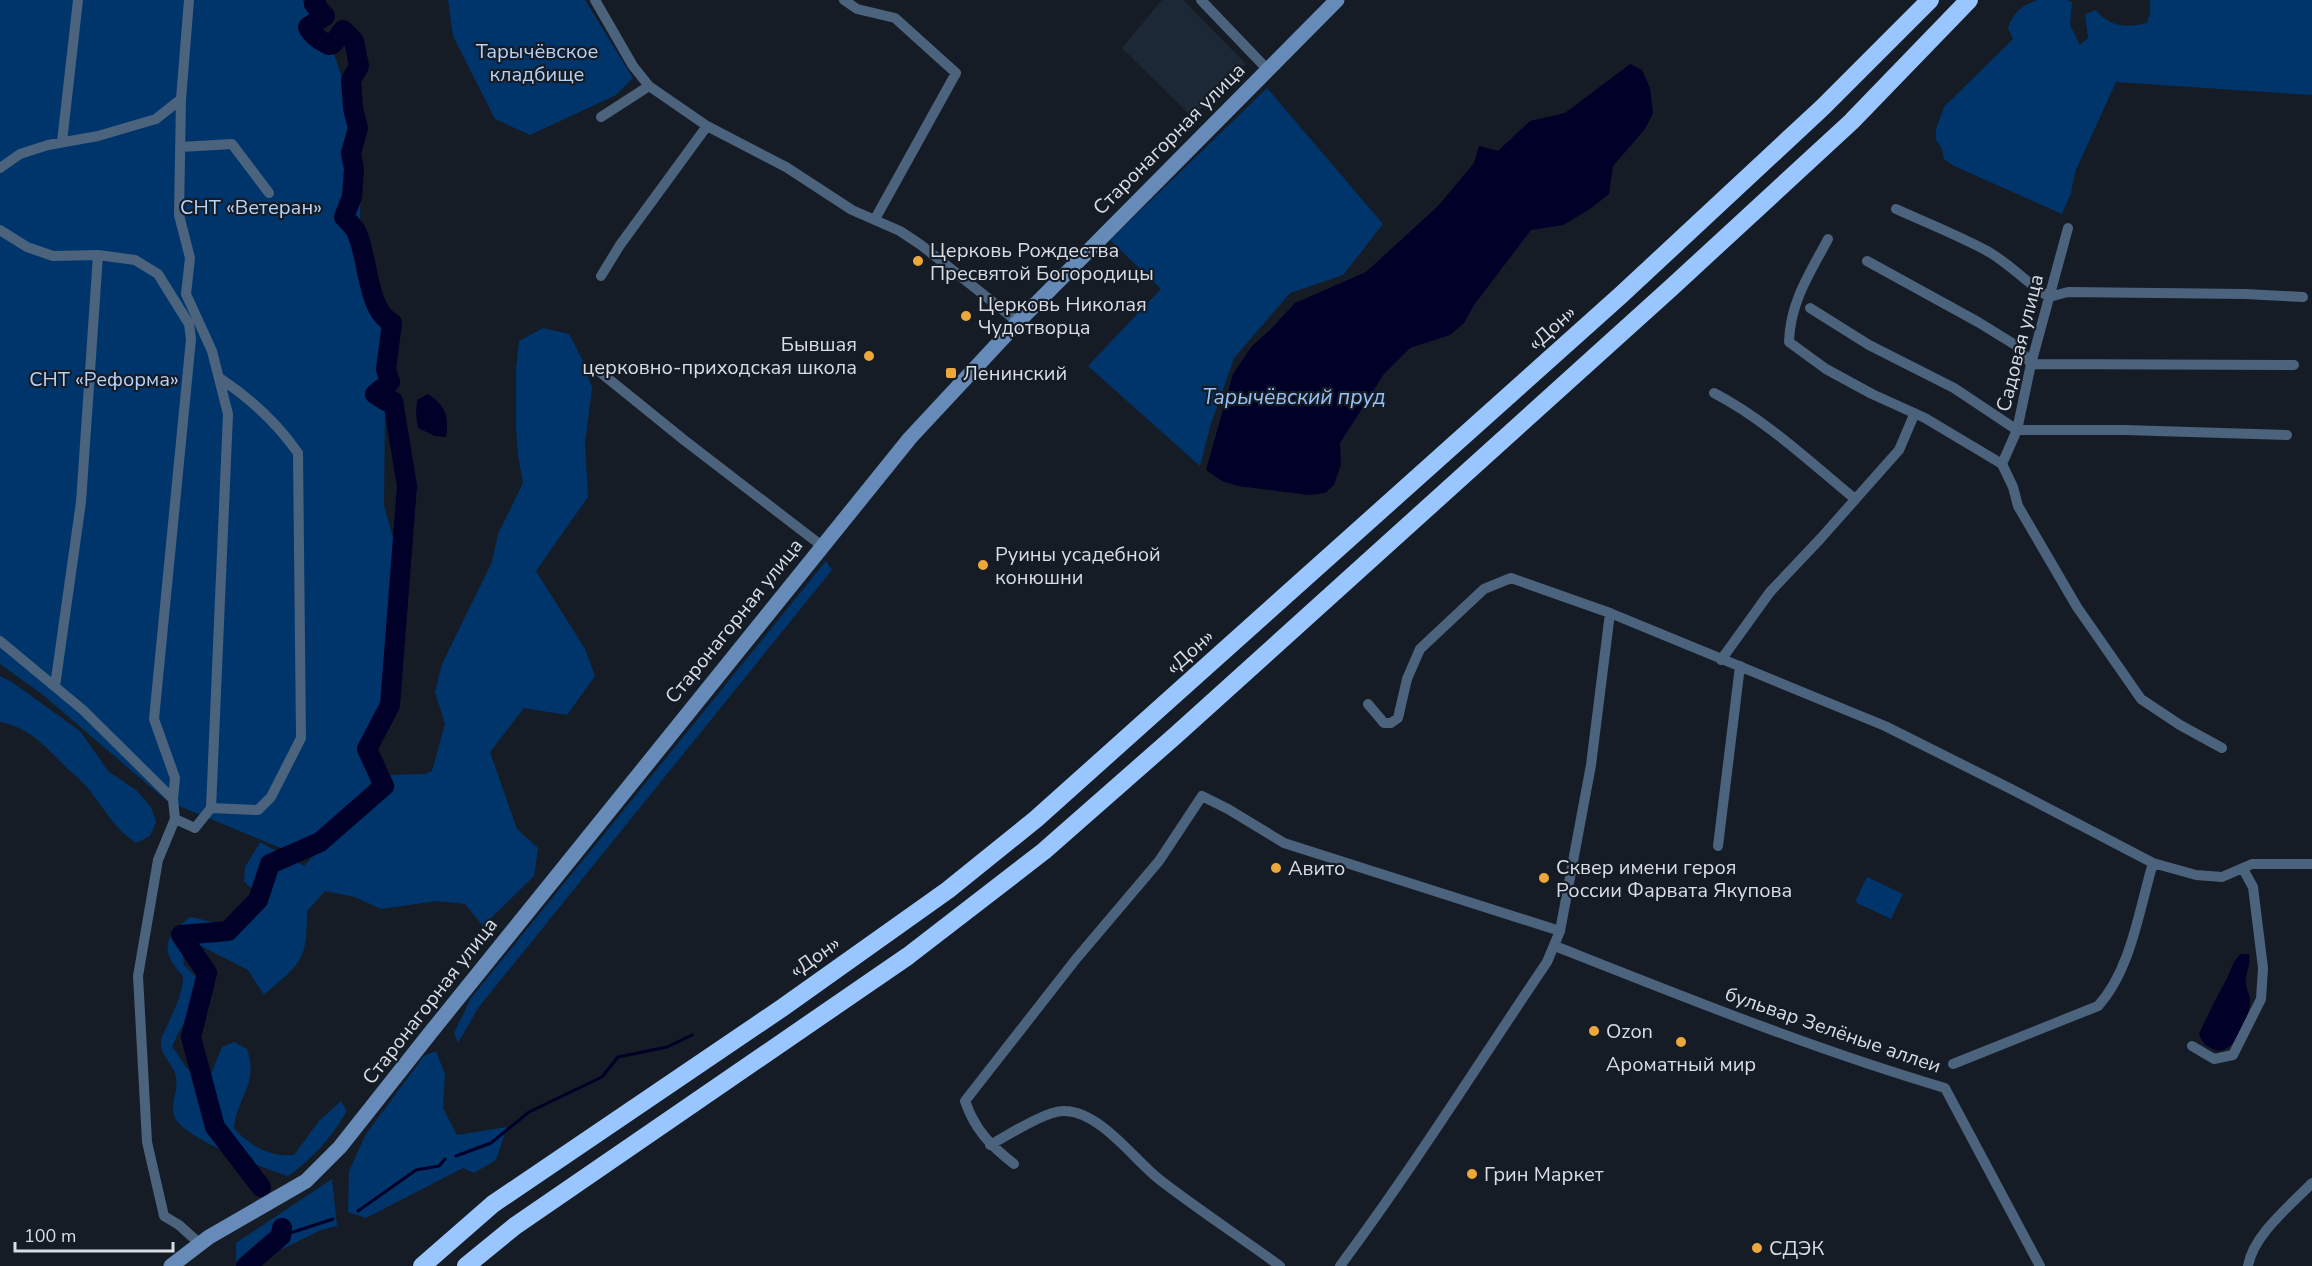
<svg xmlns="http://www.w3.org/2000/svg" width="2312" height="1266" viewBox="0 0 2312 1266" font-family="'Nunito Sans',sans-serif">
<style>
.built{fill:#1d2836}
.green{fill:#00356b}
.water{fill:#000028}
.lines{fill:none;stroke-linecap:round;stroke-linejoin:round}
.stream{stroke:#000028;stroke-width:3}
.river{stroke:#000028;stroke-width:20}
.street{stroke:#4c637e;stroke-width:10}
.secondary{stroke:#678bb8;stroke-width:15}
.highway{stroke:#9ac6ff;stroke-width:18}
.poi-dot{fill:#eda83b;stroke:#151c26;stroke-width:2}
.labels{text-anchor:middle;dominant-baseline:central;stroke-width:4.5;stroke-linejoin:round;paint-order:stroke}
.park-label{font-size:20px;fill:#b6d2f6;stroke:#151c26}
.street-label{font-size:20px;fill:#d9dee5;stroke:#151c26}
.poi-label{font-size:20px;fill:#d9dee5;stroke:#151c26;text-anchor:start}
.water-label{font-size:21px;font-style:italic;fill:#98c2f7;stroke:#151c26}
</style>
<rect width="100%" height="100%" fill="#151c26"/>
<path class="built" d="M1162,0H1183L1246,64L1192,117L1122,48Z"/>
<path class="green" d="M0,0H302L335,57L361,134L360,219L386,320L384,505L406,585L372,782L305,858L167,801L43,695L0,664Z
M448,0H585L633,78L616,95L530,135L495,119L453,36Z
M2038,0H2066L2072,2L2070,25L2080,45L2088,38L2085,14L2096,10C2109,27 2127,28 2147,23L2150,13V0H2312V95L2116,82L2075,172L2071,193L2062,214L1954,166L1944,159L1942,149L1936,140V129L1944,107L2013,39L2008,28C2013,13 2022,5 2038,0Z
M1267,88L1383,224L1343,275L1290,293L1234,358L1210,427L1200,466L1088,366L1161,289L1110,240Z
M543,328L569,334L583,361L592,388L585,443L588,497L536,571L585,649L595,676L567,715L524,708L490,752L517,829L538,848L534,876L483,926L465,904L437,901L381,909L355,897L325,891L307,911C307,962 301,963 264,995L248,970L197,944L182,947L184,965L199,980L191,1008L172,1046L186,1067L198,1079L211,1074L222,1047L234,1042L247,1049C259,1085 237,1096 234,1128C248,1145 272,1158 294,1155L319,1121L341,1101L347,1111C332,1137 312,1159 288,1176C265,1169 185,1139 175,1118C169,1103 179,1092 176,1077C174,1063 159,1056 161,1040C162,1035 166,1029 168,1024C175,1008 183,993 183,976C160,952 163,937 190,917C218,922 232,933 255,907V892L244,881L245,867L260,842L304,866L387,775L425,774L432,771L445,724L435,692L442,664L492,562L498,534L523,483L518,455L516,427V369L519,341Z
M826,561L832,570L478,1008L458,1043L454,1033L471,998Z
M0,676L12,682L80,731L108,771L136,790L151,807L156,822L150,836L136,843C110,825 104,806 84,784C77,776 68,770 61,762C43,744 26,726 0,722Z
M1867,877L1903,894L1891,919L1855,902Z
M436,1051L445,1074L443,1108L457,1135L507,1127L496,1160L474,1173L463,1168L366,1218L348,1212L349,1171L366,1134L424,1056Z
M332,1179L337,1226L321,1230L256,1262H236V1243Z"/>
<path class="water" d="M1630,64L1642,70L1650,88L1653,113L1645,129L1613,166L1609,194L1590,209L1563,225L1531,230L1474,305L1464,323L1450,335L1410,348L1384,374L1340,443L1341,464L1334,485L1325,493L1309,495L1238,486L1222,481L1206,470L1233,374L1252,346L1270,330L1295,303L1366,272L1438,206L1474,163L1479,146L1498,151L1530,121L1565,113Z
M428,394C446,406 449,416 446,437L435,436L418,428L416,413L417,400Z
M2241,954H2249C2251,964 2247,968 2246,978C2244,986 2250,993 2250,1001C2250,1016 2235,1056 2215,1050C2206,1047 2202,1042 2199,1034C2207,1016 2216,999 2225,982C2231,972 2232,961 2241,954Z"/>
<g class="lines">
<path class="stream" d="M456,1156L491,1143L529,1112L602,1077L618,1057L667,1047L692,1035
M358,1211L416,1170L439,1166L445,1159
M281,1236L333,1219"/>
<path class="river" d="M261,1187L215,1127L191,1037L207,973L181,935L228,931L258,900L270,864L320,842L384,786L367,749L390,705L407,486L393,401H386L375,394L390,382L386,369L392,323C366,309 369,257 356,231C353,226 348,221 344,217L352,197L354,169L351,153L358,128L353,108L351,80L359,66L354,41L343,30L333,44L329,45C321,41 312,36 308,27L325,16L314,4L316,0
M246,1266L281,1236L282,1228"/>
<path class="street" d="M595,0L633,66L649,86
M844,0L857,9L895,18L956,73L875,219
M1201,0L1268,70
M601,117L649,86L707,126L786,167L852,210L900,231L921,245L1018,322
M62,142L78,0
M181,147L232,144L269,193
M0,168L20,154L48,145L98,136L156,119L181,99
M1896,209C1927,223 1960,236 1989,252C2011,265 2028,284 2049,297L2068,292L2245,294L2303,297
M0,230L27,247L53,256L98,255L135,260L158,274L189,324L191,339L154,719L175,778L173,799
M1828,239C1810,273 1790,302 1789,342L1826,369L1872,394L1925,418L2002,464L2013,487L2018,506L2077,607L2141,699L2180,725L2222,748
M1867,261L1978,322L2017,346L2031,364L2294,365
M601,276L620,245L707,126
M1810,308L1869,345L1954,388L2017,430H2125L2287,435
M600,372L684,440L822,546
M1714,393C1766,420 1810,462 1855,499
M2002,464L2017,430L2031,364L2068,228
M0,641L83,710L173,799L175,819L158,860L138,976L147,1142L164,1216L179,1225L199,1243
M1721,660L1770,592L1821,538L1899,450L1914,415
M55,686L81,502L98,255
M1368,704L1384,723H1391L1398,718L1407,679L1420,649L1484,589L1511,578L1610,613L1885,726L2011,789L2153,863L2196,875L2222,877L2252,864H2312
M211,808L258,810L271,797L301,738L298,453C277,423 251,399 221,379
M175,819L195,828L211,808L228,414L212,351L186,294L190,258L179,215L181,99L189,0
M1718,846L1740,666
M1555,946C1684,997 1813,1049 1945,1088L2040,1266
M2192,1046L2214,1059L2233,1055L2261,999L2263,968L2253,887L2243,869
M1953,1064L2098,1006C2131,970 2139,910 2153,863
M990,1145C1007,1136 1046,1110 1065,1111C1101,1112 1134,1160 1160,1180C1199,1210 1240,1237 1280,1266
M1014,1164C990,1145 975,1130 965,1101L1076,959L1159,861L1202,796L1228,809L1284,843L1560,931
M1340,1266C1413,1168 1478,1064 1547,962L1560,931L1591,765L1610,613
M2248,1266C2253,1235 2291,1205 2312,1183"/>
<path class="secondary" d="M171,1266L209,1237L306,1181L340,1147L431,1032L910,438L1018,322L1337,0"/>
<path class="highway" d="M422,1266L493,1204L782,1008L948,890L1036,819L1621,295L1823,107L1930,0
M466,1266L515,1226L908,956L1044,851L1176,735L1672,287L1851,122L1969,0"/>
</g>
<g class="poi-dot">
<circle cx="918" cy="261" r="6"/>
<circle cx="966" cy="316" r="6"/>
<circle cx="869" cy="356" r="6"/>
<rect x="945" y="367" width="12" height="12" rx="3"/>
<circle cx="983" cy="565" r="6"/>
<circle cx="1276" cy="868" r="6"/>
<circle cx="1544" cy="878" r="6"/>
<circle cx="1594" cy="1031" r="6"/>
<circle cx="1681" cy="1042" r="6"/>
<circle cx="1472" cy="1174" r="6"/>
<circle cx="1757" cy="1248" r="6"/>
</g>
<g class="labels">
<g class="park-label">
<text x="537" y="51">Тарычёвское<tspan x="537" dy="23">кладбище</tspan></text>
<text x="251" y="207">СНТ «Ветеран»</text>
<text x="104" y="379">СНТ «Реформа»</text>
</g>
<g class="street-label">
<text transform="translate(1169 139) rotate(-45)">Старонагорная улица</text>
<text transform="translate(1552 328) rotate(-42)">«Дон»</text>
<text transform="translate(2020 343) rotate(-76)">Садовая улица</text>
<text transform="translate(734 621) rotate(-51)">Старонагорная улица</text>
<text transform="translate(1190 652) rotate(-42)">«Дон»</text>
<text transform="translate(815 957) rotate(-35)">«Дон»</text>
<text transform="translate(430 1001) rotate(-52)">Старонагорная улица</text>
<text transform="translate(1833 1030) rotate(19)">бульвар Зелёные аллеи</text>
</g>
<g class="poi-label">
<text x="930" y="250">Церковь Рождества<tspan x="930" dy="23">Пресвятой Богородицы</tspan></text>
<text x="978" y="304">Церковь Николая<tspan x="978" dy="23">Чудотворца</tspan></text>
<text x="857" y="344" text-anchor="end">Бывшая<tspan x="857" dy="23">церковно-приходская школа</tspan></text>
<text x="963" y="373">Ленинский</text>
<text x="995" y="554">Руины усадебной<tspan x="995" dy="23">конюшни</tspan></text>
<text x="1556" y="867">Сквер имени героя<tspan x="1556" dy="23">России Фарвата Якупова</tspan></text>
<text x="1288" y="868">Авито</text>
<text x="1606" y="1031">Ozon</text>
<text x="1681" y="1064" text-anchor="middle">Ароматный мир</text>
<text x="1484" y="1174">Грин Маркет</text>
<text x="1769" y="1248">СДЭК</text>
</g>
<g class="water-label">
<text x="1294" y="397">Тарычёвский пруд</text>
</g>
</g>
<path d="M15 1242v9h158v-9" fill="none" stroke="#d9dee5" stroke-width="3"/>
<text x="24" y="1242" font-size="18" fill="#d9dee5" stroke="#151c26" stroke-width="4.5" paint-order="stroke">100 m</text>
</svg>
